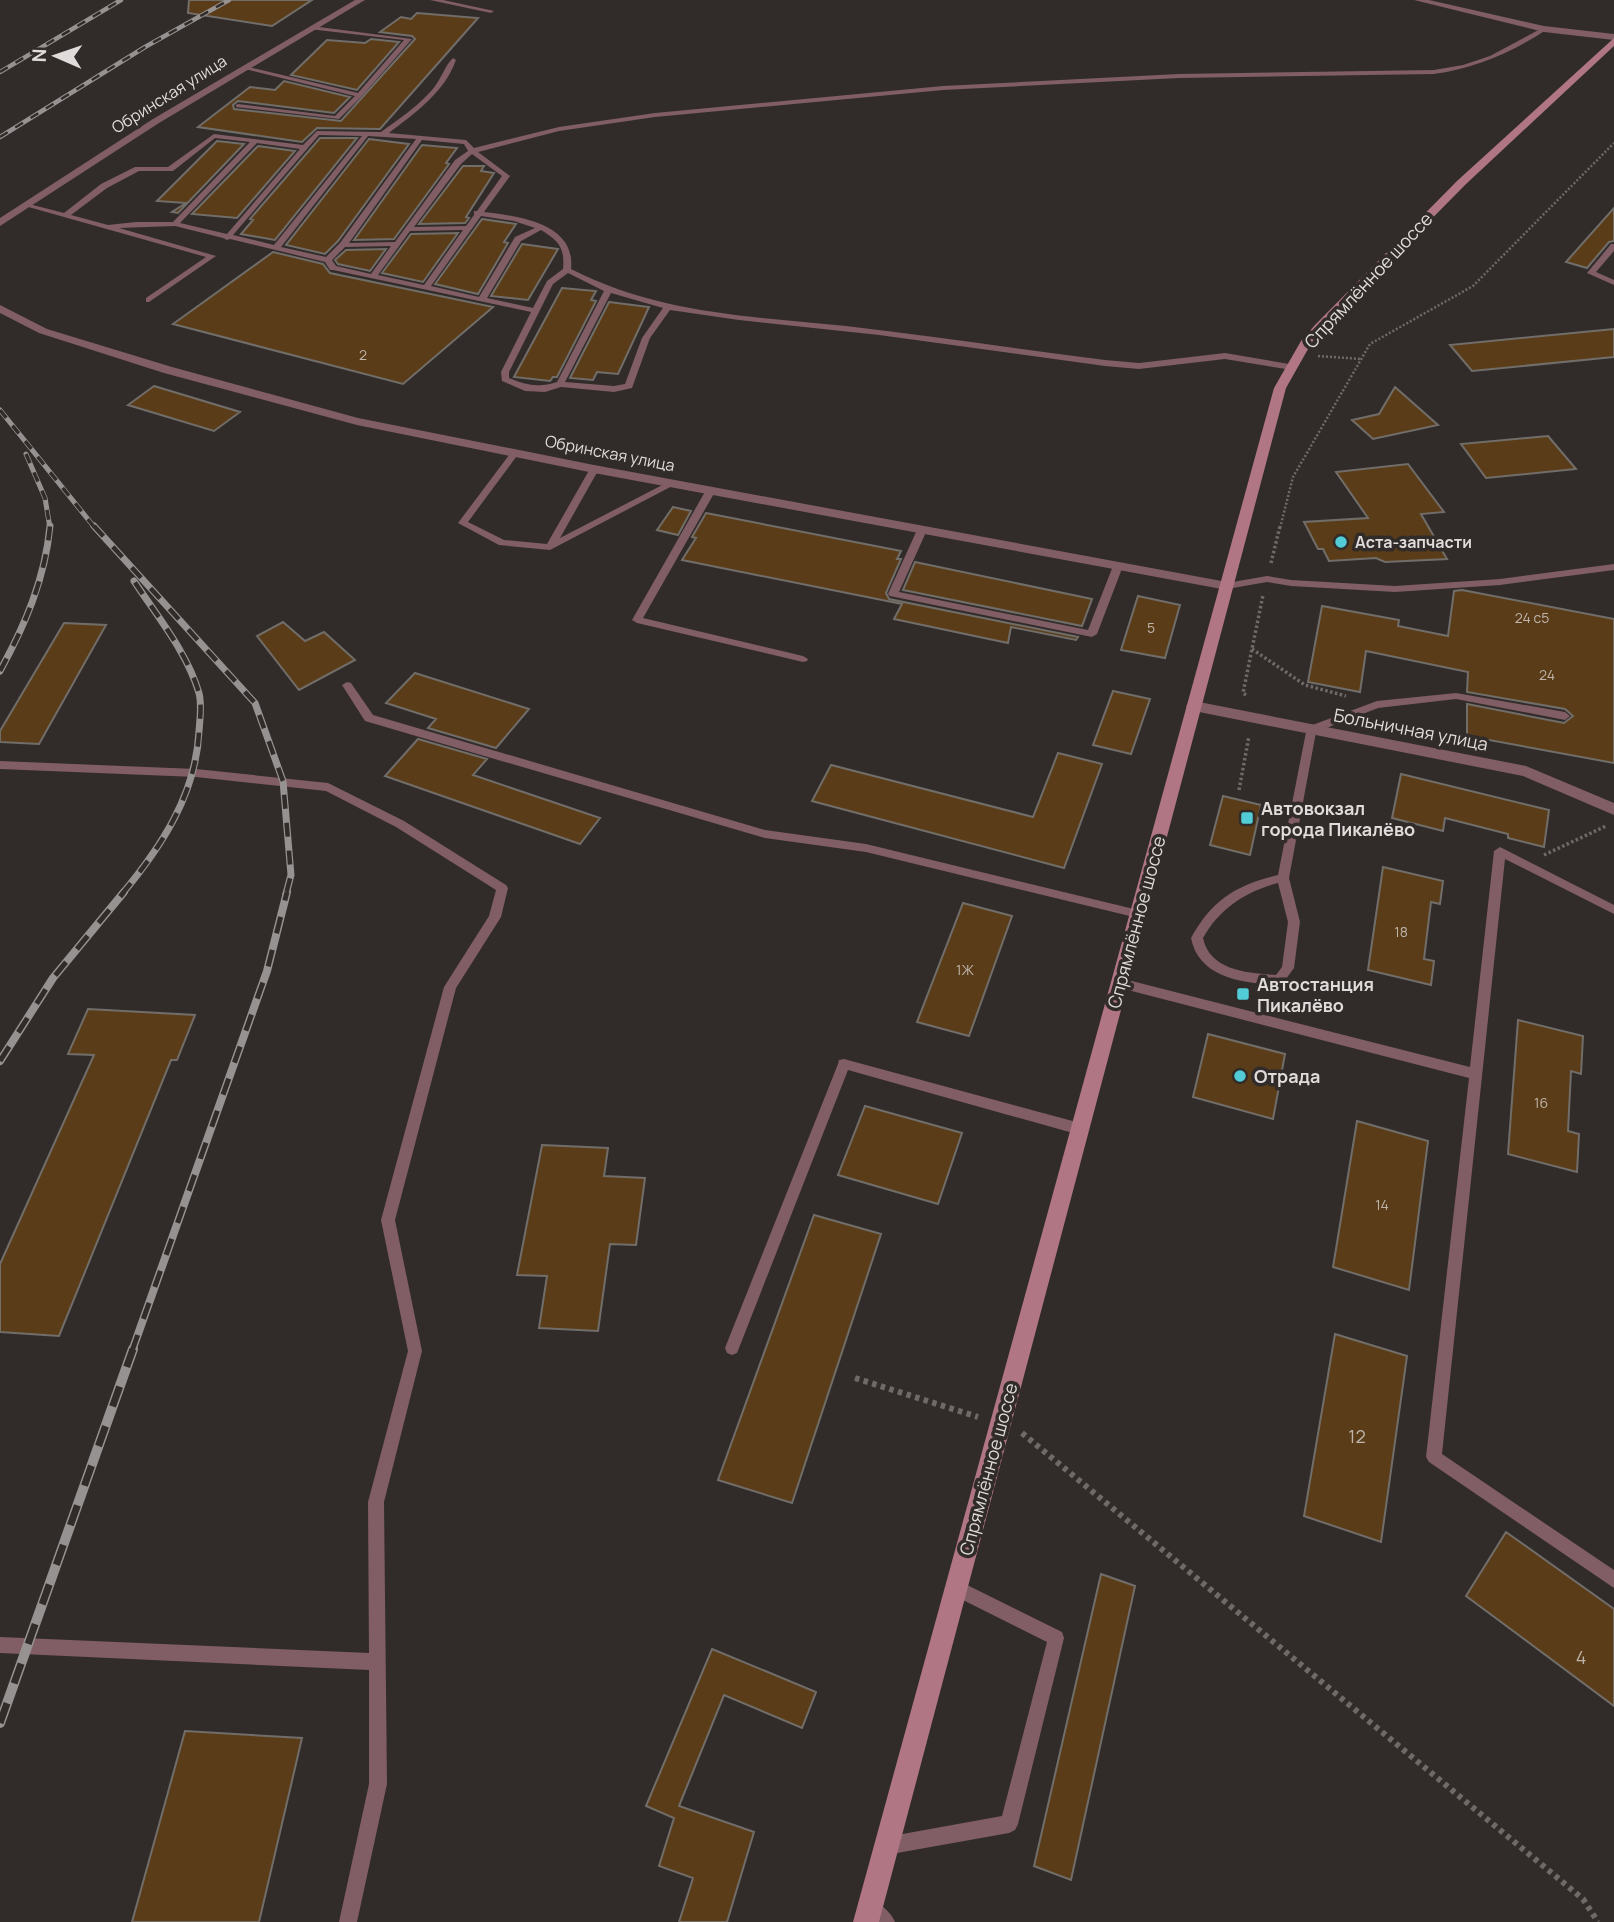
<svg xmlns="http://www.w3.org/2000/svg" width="1614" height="1922" viewBox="0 0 1614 1922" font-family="Manrope,sans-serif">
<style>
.building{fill:#5a3d18;stroke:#716d69;stroke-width:2}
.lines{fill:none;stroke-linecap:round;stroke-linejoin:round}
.path-far2{stroke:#6e6a68;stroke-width:2.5;stroke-dasharray:2 2;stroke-linecap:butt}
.path-far1{stroke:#6e6a68;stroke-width:3.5;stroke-dasharray:2.5 2.5;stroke-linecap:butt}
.path{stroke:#6e6a68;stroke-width:6;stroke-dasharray:4.5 4.5;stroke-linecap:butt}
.service{fill:#815d65;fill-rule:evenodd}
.minor{fill:#815d65;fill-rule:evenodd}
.secondary{fill:#b07684;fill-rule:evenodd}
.rail-far4-casing{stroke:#969291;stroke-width:4.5}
.rail-far3-casing{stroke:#969291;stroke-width:5}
.rail-far2-casing{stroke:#969291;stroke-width:7}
.rail-far1-casing{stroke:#969291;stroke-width:8}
.rail-casing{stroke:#969291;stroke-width:10}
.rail-far4{stroke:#312c2a;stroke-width:2.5;stroke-dasharray:9;stroke-linecap:butt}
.rail-far3{stroke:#312c2a;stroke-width:3.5;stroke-dasharray:10;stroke-linecap:butt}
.rail-far2{stroke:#312c2a;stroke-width:4.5;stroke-dasharray:14;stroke-linecap:butt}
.rail-far1{stroke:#312c2a;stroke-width:5;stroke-dasharray:17;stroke-linecap:butt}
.rail{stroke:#312c2a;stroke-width:7;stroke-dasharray:21;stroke-linecap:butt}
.poi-dot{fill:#52ccd6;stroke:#312c2a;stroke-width:2.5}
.labels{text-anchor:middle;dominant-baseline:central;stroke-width:7;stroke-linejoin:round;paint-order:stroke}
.number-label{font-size:14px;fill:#beb4aa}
.far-street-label{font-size:16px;fill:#dfdcdb;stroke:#312c2a}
.far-poi-label{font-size:16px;font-weight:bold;fill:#dfdcdb;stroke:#312c2a;text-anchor:start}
.street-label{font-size:18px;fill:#dfdcdb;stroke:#312c2a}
.poi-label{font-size:18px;font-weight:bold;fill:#dfdcdb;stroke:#312c2a;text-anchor:start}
.near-number-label{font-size:18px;fill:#beb4aa}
</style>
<rect width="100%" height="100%" fill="#312c2a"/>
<path class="building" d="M189,0H312L272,26L188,13Z
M417,13L478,18L380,129L317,128L302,142L198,127L250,87L275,90L284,81L350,97L334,113L238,101L233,105L234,109L341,121L415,39L412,36L380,32L401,17L411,19Z
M371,39L399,42L357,90L291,75L327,40L365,43Z
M320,138H357L275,240L241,234L253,220L250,219Z
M369,139L409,144L338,241L325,254L286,245Z
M217,141L244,144L178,213L172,212L186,203L157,201Z
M422,145L457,148L446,163L449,164L394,239L354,240Z
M258,146L295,151L237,218L192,214Z
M463,166H484L481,171L494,173L466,217L469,218L465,223L419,224Z
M1614,208V241L1609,242L1587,268L1566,262Z
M482,219L516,224L504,242L508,243L478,294L435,284Z
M458,233L423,282L382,273L411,234Z
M522,244L558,249L528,300L491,296Z
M386,249L370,271L338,264L335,260L346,250Z
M273,252L323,264L330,273L493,307L403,384L173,324Z
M562,288L596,291L591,300L596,301L557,377H553L550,381L514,377Z
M609,302L649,307L618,374L597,372L593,380L570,378Z
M1614,329V357L1472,371L1450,345Z
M154,386L240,412L214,431L128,405Z
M1395,387L1438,425L1373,439L1352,420L1379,414Z
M1548,436L1576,469L1486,478L1461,444Z
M1408,464L1444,512L1421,514L1447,559L1385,562L1376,558L1329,561L1323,549H1318L1304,522L1368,518L1336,472Z
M673,507L691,511L678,535L657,530Z
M706,513L901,551L897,559H901L886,593L889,599L1078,637L1076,640L1011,627L1008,643L894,619L902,604L682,560L696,538L692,537Z
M915,562L1092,599L1082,626L903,590Z
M1462,590L1614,619V763L1467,736V704L1564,723L1573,716L1565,709L1467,692L1468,672L1366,651L1360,692L1308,682L1322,606L1399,620L1398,626L1448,636L1454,591Z
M1138,596L1180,605L1165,658L1121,650Z
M283,622L305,641L324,632L355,660L299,690L257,636Z
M64,623L106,625L39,744L0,742V731Z
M415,673L529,709L496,748L428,728L436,719L386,703Z
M1113,691L1150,699L1131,754L1093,745Z
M418,739L487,759L473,775L600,818L580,844L385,776Z
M1058,753L1102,764L1064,868L812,801L831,765L1033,817Z
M1401,774L1549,810L1544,847L1508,838V834L1445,818L1443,831L1392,818Z
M1223,796L1261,805L1250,855L1210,845Z
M1383,867L1443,881L1440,904L1431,902L1424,959L1434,961L1431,985L1368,970Z
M963,903L1012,916L969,1036L917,1022Z
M88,1009L195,1015L177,1060H171L59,1336L0,1332V1264L94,1055L68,1054Z
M1518,1020L1583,1036L1581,1074L1571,1071L1568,1131L1579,1134L1577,1172L1508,1154Z
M1208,1034L1285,1054L1273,1119L1193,1097Z
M865,1106L962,1133L938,1204L838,1175Z
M1357,1121L1428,1141L1409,1290L1333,1267Z
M542,1145L608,1148L604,1176L645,1178L636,1245L610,1244L598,1331L539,1328L547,1276L517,1275Z
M814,1215L881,1234L792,1503L718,1480Z
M1335,1334L1407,1356L1381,1542L1304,1516Z
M1506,1532L1614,1609V1706L1466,1596Z
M1101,1574L1135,1586L1071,1880L1034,1866Z
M712,1649L816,1692L802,1728L724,1695L679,1806L754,1832L727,1922H679L693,1878L659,1866L674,1818L646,1806Z
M185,1731L302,1738L259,1922H132Z"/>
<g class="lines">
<path class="path-far2" d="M1318,356L1361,359
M1280,528L1293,477L1370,344L1473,286L1614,143"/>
<path class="path-far1" d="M1271,563L1280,526
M1252,649L1305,685L1346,696
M1246,695L1243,693L1263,595
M1239,790L1249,736
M1544,855L1606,826"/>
<path class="path" d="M855,1378L978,1417
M1022,1433L1583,1899L1598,1922"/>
<path class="service" d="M430,0H443L494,11L491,13Z
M311,26L412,39L362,96L339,119L236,107V105L238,104L335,116L355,96L241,68L244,66L358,93L404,40L309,29Z
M1544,27L1546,30C1511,53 1476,68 1434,74L1179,78L943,90L655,117L559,131L478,152L510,176L484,212C518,216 576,223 571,269C659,314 749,316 846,326C932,336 1019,349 1105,360L1139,363L1225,353L1295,365V369L1292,370L1225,359L1139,369L1105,366L879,335L739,320L670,310L650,338L632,388L614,392L561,387L545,392L525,391L502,381L501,372L531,312L333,270H330L325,262L230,239L227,240L223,238L175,226L119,228L216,256L149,302H146V298L206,257L25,206L29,204L64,213L101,184L135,167H168L214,134L303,145L317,131L381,132C399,119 418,106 432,90C441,80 445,65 453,58L456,60C444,93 416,112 389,133L466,140L474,148L559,127L655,113L943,86L1179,74L1434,70L1463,65L1490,56ZM319,135L362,136L274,245L233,235ZM368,136L416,139L340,243L326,257L281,247ZM215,138L250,142L173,222H136L108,225L71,215L107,188L139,171H173ZM422,140L464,144L468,151L455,160L395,242L349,243ZM257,143L300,149L227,234L180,223ZM472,154L502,176L477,211H474V215L466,226L414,227L461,164ZM481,216L514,221L535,228L515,237L479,297L431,286ZM463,230L424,285L378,275L410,231ZM541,230C559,241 565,248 563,269L547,281L533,308L487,298L521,241ZM391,246L371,274L336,266L332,260L345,247ZM568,273L604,291L557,382C538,388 526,385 509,378V372L553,284ZM611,293L663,308L642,338L625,384L614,386L565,382Z
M1611,244H1614V251L1596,272L1614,280V285L1587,273Z
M515,450L519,453L468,522L504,540L547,544L591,467L594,466L599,469L560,538L670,481L673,480L678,483L550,550L499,545L458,523L512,451Z
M711,487L716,490L643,618L803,656L808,659L807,661L803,662L637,623L632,620L706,490Z
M922,527L927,530L899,592L1088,630L1113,566L1118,563L1121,564L1123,566L1097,634L1092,637L890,596L888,594L917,530Z
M1614,564V570L1500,585L1395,592L1291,586L1267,582L1227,589L1222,586L1227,583L1267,576L1291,580L1395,586L1500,579Z
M347,682L351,683L373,715L765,830L866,844L1138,910L1144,914L1138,918L866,852L765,838L365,721L342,685Z
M1456,693L1565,712L1570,716L1565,720L1456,699L1378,708L1316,732L1289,878L1300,922L1294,968L1283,983L1279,985C1244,983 1199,979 1191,938C1212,900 1236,885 1278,875L1307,727L1377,701ZM1278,883L1288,922L1282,967L1276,975C1248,973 1210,971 1203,938C1219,909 1246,891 1278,883Z
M0,761L196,769L328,783L404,821L506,885L508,888L501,917L456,988L395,1220L422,1351L384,1502L387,1784L357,1922H339L369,1784V1670L0,1653V1637L369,1653L368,1502L408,1351L381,1220L444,987L489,916L496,890L396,827L326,791L196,777L0,769Z
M1500,847L1614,905V914L1505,859L1442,1454L1614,1570V1588L1429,1462L1426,1457L1469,1078L1120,988L1116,986L1114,983L1116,980L1120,978L1470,1067L1494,851Z
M844,1059L1080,1123L1085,1125L1087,1129L1085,1133L1080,1135L848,1070L739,1348L737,1353L732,1355L727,1353L725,1348L838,1064L839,1060Z
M957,1580L1062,1632L1064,1638L1018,1824L1015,1830L1009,1833L886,1855L880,1852L877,1846L880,1840L886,1837L1002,1816L1047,1642L951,1594L949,1588L951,1582Z
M870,1899C880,1903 891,1912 895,1922H872L864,1914L861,1908L864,1902Z"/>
<path class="minor" d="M355,0H365L159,123L0,226V218L153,119Z
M1414,0H1429L1544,26L1614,34V40L1544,32Z
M0,305L47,329L172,367L358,418L594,465L1227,582L1234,586L1227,590L594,473L357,425L164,373L39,333L0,313Z
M1194,701L1526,766L1614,803V815L1523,776L1189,710L1186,706L1189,702Z"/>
<path class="secondary" d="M1614,38V46L1465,185L1323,329L1312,342L1286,388L879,1922H853L1274,388L1301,341L1315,325L1457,181Z"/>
<defs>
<path id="rail-far4" d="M0,72L121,0
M0,137L145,47L229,0"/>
<path id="rail-far3" d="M0,410L95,528
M26,454L45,498L50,528"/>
<path id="rail-far2" d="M94,526L255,703L283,781L291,875L286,894
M0,671C25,625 45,579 50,526
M122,894C162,846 196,794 199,731C200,719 202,705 199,693C187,652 157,616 134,581"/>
<path id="rail-far1" d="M0,1061L53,978L124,892
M132,1351L267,971L287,892"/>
<path id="rail" d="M0,1723L133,1349"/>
</defs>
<use href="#rail-far4" class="rail-far4-casing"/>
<use href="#rail-far3" class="rail-far3-casing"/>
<use href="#rail-far2" class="rail-far2-casing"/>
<use href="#rail-far1" class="rail-far1-casing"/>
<use href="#rail" class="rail-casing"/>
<use href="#rail-far4" class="rail-far4"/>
<use href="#rail-far3" class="rail-far3"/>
<use href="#rail-far2" class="rail-far2"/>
<use href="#rail-far1" class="rail-far1"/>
<use href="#rail" class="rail"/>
</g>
<g class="poi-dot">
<circle cx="1341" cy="542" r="7"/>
<rect x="1240" y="811" width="14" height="14" rx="3.5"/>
<rect x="1236" y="987" width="14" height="14" rx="3.5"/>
<circle cx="1240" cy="1076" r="7"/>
</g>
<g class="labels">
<g class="number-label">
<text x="363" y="354">2</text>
<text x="1532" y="617">24 с5</text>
<text x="1151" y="627">5</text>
<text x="1547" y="674">24</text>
<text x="1401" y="931">18</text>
<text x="965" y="969">1Ж</text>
<text x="1541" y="1102">16</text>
<text x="1382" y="1204">14</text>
</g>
<g class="far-street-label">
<text transform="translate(169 94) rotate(-32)">Обринская улица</text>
<text transform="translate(610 453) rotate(11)">Обринская улица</text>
</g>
<g class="far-poi-label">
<text x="1355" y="542">Аста-запчасти</text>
</g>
<g class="street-label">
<text transform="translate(1368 280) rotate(-47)">Спрямлённое шоссе</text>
<text transform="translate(1411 729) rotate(11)">Больничная улица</text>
<text transform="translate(1136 922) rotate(-75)">Спрямлённое шоссе</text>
<text transform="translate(988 1469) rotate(-75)">Спрямлённое шоссе</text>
</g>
<g class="poi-label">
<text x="1261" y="808">Автовокзал<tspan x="1261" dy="21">города Пикалёво</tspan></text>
<text x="1257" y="984">Автостанция<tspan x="1257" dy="21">Пикалёво</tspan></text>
<text x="1254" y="1076">Отрада</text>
</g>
<g class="near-number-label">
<text x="1357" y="1436">12</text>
<text x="1581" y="1657">4</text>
</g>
</g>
<g transform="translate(56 56) rotate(272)" stroke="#312c2a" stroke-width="5" paint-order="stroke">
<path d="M0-5L12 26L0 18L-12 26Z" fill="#dfdcdb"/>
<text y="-10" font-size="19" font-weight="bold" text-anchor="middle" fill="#dfdcdb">N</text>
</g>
</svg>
